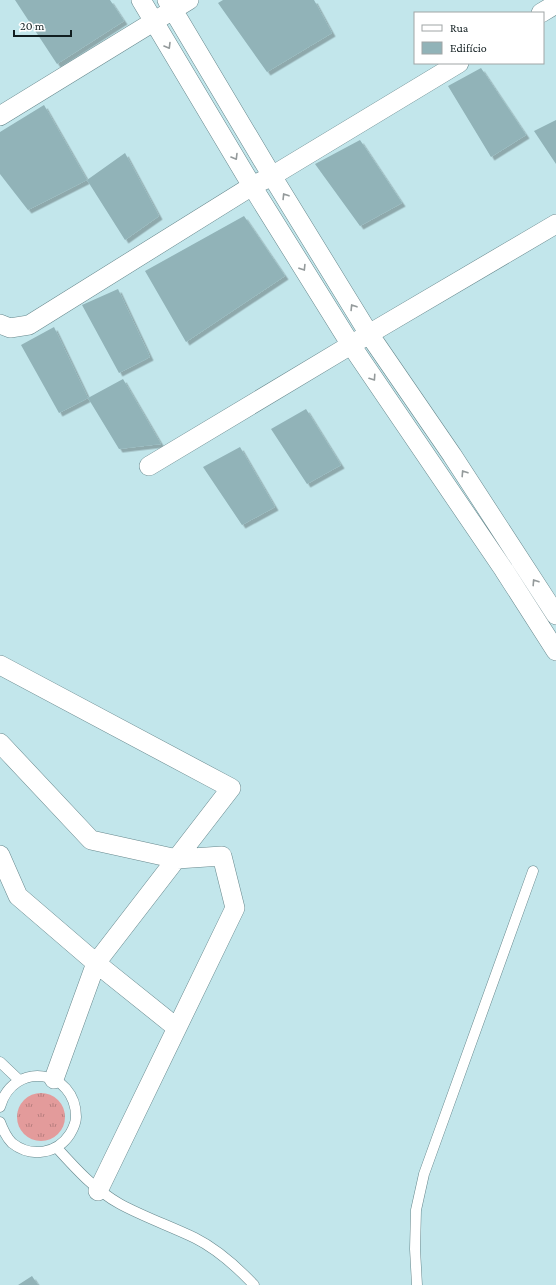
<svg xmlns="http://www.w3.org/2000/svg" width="556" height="1285" viewBox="0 0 556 1285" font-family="'Crimson Pro',serif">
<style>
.grass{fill:url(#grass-tufts)}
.building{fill:#91b3b8;filter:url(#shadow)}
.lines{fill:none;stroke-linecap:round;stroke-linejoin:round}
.lane-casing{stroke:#67888d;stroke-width:11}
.street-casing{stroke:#67888d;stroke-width:20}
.lane{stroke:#fff;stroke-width:10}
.street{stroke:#fff;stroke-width:19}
.oneway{stroke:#949a9b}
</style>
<defs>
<pattern id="grass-tufts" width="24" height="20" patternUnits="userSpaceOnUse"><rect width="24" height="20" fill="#e39b9b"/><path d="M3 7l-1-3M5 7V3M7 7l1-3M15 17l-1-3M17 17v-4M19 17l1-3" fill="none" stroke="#b77e7e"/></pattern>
<filter id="shadow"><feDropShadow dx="3.5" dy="3.5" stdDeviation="0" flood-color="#0004"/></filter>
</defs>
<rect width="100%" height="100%" fill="#c2e6eb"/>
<path class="grass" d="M17 1117a24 24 0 1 1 48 0a24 24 0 1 1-48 0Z"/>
<path class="building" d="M15,0H110L124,21L57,64Z
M223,0H314L332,33L267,72L218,3Z
M481,68L526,135L491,157L448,86Z
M44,105L87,180L28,210L0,174V132Z
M556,120V164L534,131Z
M360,140L402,203L360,226L315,164Z
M125,153L159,216L125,240L87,180Z
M244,216L285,276L186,342L145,271Z
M118,289L150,357L119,373L82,305Z
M54,327L88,398L59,413L21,345Z
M123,379L161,444L119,449L88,398Z
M306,409L341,465L307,484L271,429Z
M240,447L275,507L242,525L203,467Z
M32,1276L38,1285H18Z"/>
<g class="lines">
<defs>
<path id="lane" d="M0,1062L19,1080
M0,1107C13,1060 76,1069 76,1117C76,1122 73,1129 70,1134C57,1154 31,1158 12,1143C6,1137 3,1130 0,1122
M57,1148C76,1169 95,1190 120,1204C144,1217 170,1226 195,1238C217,1249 237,1267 254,1285
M417,1285L415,1249L416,1210L424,1174L533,871"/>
<path id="street" d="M141,0L252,186L351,345L504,570L556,651
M167,0L272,176L369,334L452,455L556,615
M541,13L556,4
M0,116L189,0
M0,324L10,328L29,325L252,186L272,176L459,63
M149,466L369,334L556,224
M0,665L231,788L96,963L54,1079
M0,743L91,840L177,859L222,856L235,908L98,1191
M0,855L18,896L96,963L177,1028"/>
</defs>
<use href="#lane" class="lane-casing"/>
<use href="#street" class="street-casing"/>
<use href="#lane" class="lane"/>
<use href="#street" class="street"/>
</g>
<defs><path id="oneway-chevron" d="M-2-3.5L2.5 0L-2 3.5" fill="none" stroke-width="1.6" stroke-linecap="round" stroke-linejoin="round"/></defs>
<g class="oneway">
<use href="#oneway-chevron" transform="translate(168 46) rotate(59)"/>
<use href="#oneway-chevron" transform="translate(235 157) rotate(59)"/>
<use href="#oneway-chevron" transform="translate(285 196) rotate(-122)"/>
<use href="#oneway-chevron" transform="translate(303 268) rotate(58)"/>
<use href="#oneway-chevron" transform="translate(353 307) rotate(-122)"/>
<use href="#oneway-chevron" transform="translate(373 378) rotate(56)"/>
<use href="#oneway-chevron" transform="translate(464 473) rotate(-123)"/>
<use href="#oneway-chevron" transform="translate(535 582) rotate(-123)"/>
</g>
<rect x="414" y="12" width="130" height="52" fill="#ffffff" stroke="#a0a5a6"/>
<rect x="422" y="25" width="20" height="6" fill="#ffffff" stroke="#a0a5a6"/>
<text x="450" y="32" font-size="12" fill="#111e20">Rua</text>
<rect x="422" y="42" width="20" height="12" fill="#91b3b8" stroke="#a0a5a6"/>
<text x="450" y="52" font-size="12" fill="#111e20">Edifício</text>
<path d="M14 30v6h57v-6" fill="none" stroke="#111e20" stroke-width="2"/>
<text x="20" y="30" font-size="12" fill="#111e20" stroke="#ffffff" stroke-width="3" paint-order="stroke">20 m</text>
</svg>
